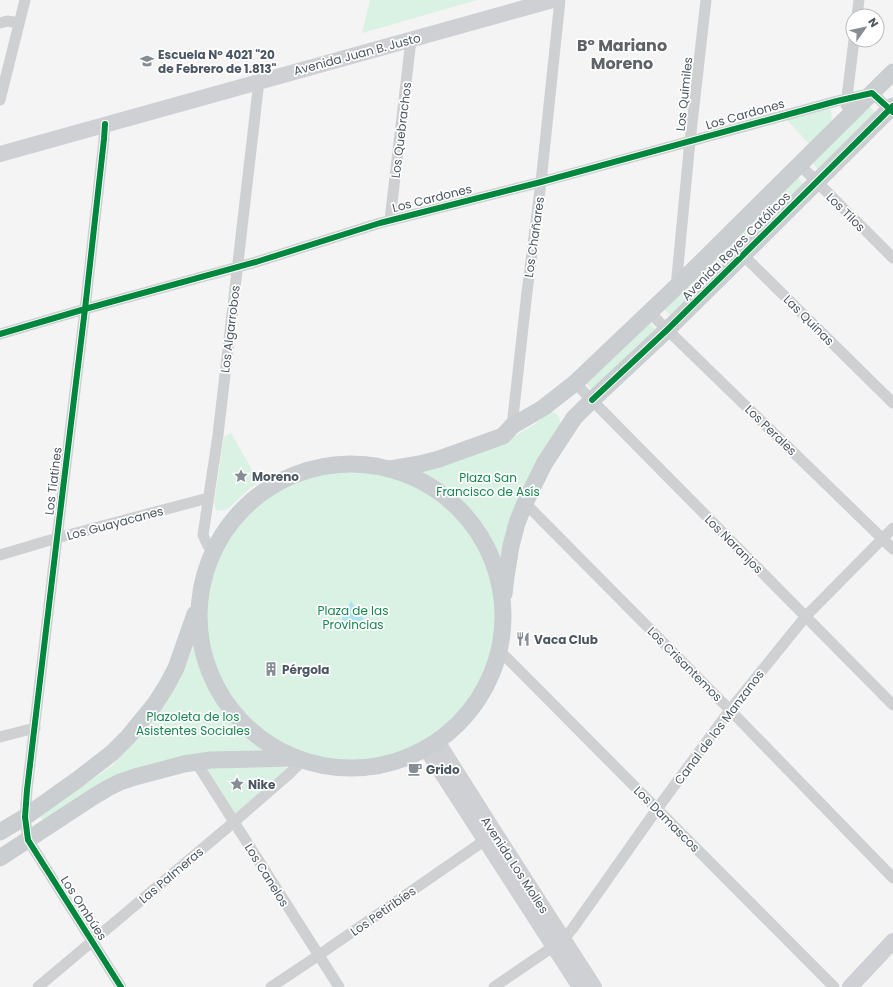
<svg xmlns="http://www.w3.org/2000/svg" width="893" height="987" viewBox="0 0 893 987" font-family="Poppins,sans-serif">
<style>
.green{fill:#d9f2e3}
.water{fill:#aee2f0}
.lines{fill:none;stroke-linecap:round;stroke-linejoin:round}
.street{stroke:#ced0d2;stroke-width:11}
.secondary{stroke:#ced0d4;stroke-width:16}
.primary{stroke:#caced1;stroke-width:17}
.cycleway-casing{stroke:#fff;stroke-width:8}
.cycleway{stroke:#00873e;stroke-width:6}
.labels{text-anchor:middle;dominant-baseline:central;stroke-width:3.5;stroke-linejoin:round;paint-order:stroke}
.poi-label{font-size:12px;font-weight:bold;fill:#4a5661;stroke:#fff;text-anchor:start}
.street-label{font-size:12px;fill:#4a5661;stroke:#fff}
.park-label{font-size:12px;fill:#17864f;stroke:#fff}
.district-label{font-size:16px;font-weight:bold;fill:#5f6368;stroke:#fff}
</style>
<rect width="100%" height="100%" fill="#f4f4f4"/>
<path class="green" d="M370,0H477L362,33Z
M869,106L877,114L819,170L811,162Z
M824,109L831,110L832,121L809,144L786,119Z
M796,175L803,184L745,243L738,235Z
M721,251L729,259L672,317L664,309Z
M649,322L656,330L593,391L586,383Z
M550,412C559,412 561,420 561,428L500,576C498,569 497,562 494,555C484,530 464,507 442,492C431,484 419,479 407,474L476,450L517,435L535,424Z
M231,433L259,482C253,486 247,491 242,496C234,502 227,514 216,510L214,503L224,437Z
M206 617a146 146 0 1 1 292 0a146 146 0 1 1-292 0Z
M196,637C200,649 204,661 208,673C210,679 213,687 216,693C231,718 253,739 278,753L198,757L43,822L39,815L96,777L113,765L149,725L176,686L191,653Z
M207,766H283L286,768L287,770L237,814L233,813L207,771Z"/>
<path class="water" d="M351,601L356,608H366L362,617L366,624L358,625L354,632L349,625H339L343,617L338,609H347Z"/>
<g class="lines">
<path class="street" d="M857,16L859,0
M0,23L7,21L19,23
M0,100L25,0
M846,105L854,40
M105,124L104,139L85,309L57,538L27,790L25,817L28,840L121,987
M800,165L893,258
M390,220L411,40
M725,238L743,255L893,403
M676,287L690,141L706,0
M649,312L893,549
M0,334L85,309L256,262L380,223L541,182L837,101L872,93L893,112
M575,383L893,705
M512,426L527,292L541,182L560,0
M525,503L730,710L893,878
M214,549L208,546L203,535L218,435L259,81
M0,555L57,538L208,498
M500,651L834,987
M0,737L35,728
M196,762L339,987
M38,987L234,822L289,774L303,760
M271,987L319,955L491,836
M494,987L563,940L573,928L657,809L730,710L806,616L893,528"/>
<path class="secondary" d="M0,154C184,101 369,52 553,0
M438,743L495,833L594,987
M427,750L580,987
M850,987L893,941"/>
<path class="primary" d="M199 616a152 152 0 1 1 304 0a152 152 0 1 1-304 0Z
M390,469L420,464L439,459L503,436L512,426L543,408L575,383L676,287L893,72
M504,594L506,577L511,546L517,523L525,503L544,464L574,418L592,400L667,330L731,267L893,106
M0,832L25,817L77,780L112,753L128,737L155,704L167,685L176,668L195,614
M0,858L93,797L108,788L120,782L135,777L184,764L211,760L294,758"/>
<defs>
<path id="cycleway" d="M105,124L104,139L85,309L57,538L27,790L25,817L28,840L121,987
M0,334L85,309L256,262L380,223L541,182L837,101L872,93L893,112
M592,400L667,330L731,267L893,106"/>
</defs>
<use href="#cycleway" class="cycleway-casing"/>
<use href="#cycleway" class="cycleway"/>
</g>
<defs>
<symbol id="school-bare" viewBox="-9 -9 18 18"><path d="M0-5L7-2L0 1L-7-2ZM-4 1L0 2.5L4 1V4Q0 6-4 4Z" fill="#868d94" stroke="#fff" stroke-width="2.5" paint-order="stroke"/></symbol>
<symbol id="sight-bare" viewBox="-9 -9 18 18"><path d="M0-6L1.8-2.2L6-1.7L2.9 1.2L3.7 5.4L0 3.3L-3.7 5.4L-2.9 1.2L-6-1.7L-1.8-2.2Z" fill="#868d94" stroke="#fff" stroke-width="2.5" paint-order="stroke"/></symbol>
<symbol id="restaurant-bare" viewBox="-9 -9 18 18"><path d="M-5-6h1v4h1v-4h1v4h1v-4h1v5L-1.5 .5V6h-2V.5L-5-1ZM5-6V6H3V1.5H1.5Q1.5-4 5-6Z" fill="#868d94" stroke="#fff" stroke-width="2.5" paint-order="stroke"/></symbol>
<symbol id="building-bare" viewBox="-9 -9 18 18"><path d="M-4-6H4V6H1V3H-1V6H-4ZM-2.5-4.3h1.7v1.8h-1.7ZM.8-4.3h1.7v1.8H.8ZM-2.5-1h1.7V.8h-1.7ZM.8-1h1.7V.8H.8Z" fill="#868d94" stroke="#fff" stroke-width="2.5" paint-order="stroke"/></symbol>
<symbol id="cafe-bare" viewBox="-9 -9 18 18"><path d="M-5.5-4.5H6V0H3Q3 3.5 0 3.5H-2.5Q-5.5 3.5-5.5 0ZM3-3.2v2h1.7v-2ZM-6 4.5H4V6H-6Z" fill="#868d94" stroke="#fff" stroke-width="2.5" paint-order="stroke"/></symbol>
</defs>
<g fill-rule="evenodd">
<use href="#school-bare" x="137" y="51" width="20" height="20"/>
<use href="#sight-bare" x="231" y="466" width="20" height="20"/>
<use href="#restaurant-bare" x="513" y="629" width="20" height="20"/>
<use href="#building-bare" x="261" y="659" width="20" height="20"/>
<use href="#cafe-bare" x="405" y="759" width="20" height="20"/>
<use href="#sight-bare" x="227" y="774" width="20" height="20"/>
</g>
<g class="labels">
<g class="poi-label">
<text x="158" y="54">Escuela N° 4021 "20<tspan x="158" dy="14">de Febrero de 1.813"</tspan></text>
<text x="252" y="476">Moreno</text>
<text x="534" y="639">Vaca Club</text>
<text x="282" y="669">Pérgola</text>
<text x="426" y="769">Grido</text>
<text x="248" y="784">Nike</text>
</g>
<g class="street-label">
<text transform="translate(357 54) rotate(-15)">Avenida Juan B. Justo</text>
<text transform="translate(684 94) rotate(-84)">Los Quimiles</text>
<text transform="translate(745 114) rotate(-16)">Los Cardones</text>
<text transform="translate(401 130) rotate(-83)">Los Quebrachos</text>
<text transform="translate(432 198) rotate(-14)">Los Cardones</text>
<text transform="translate(846 212) rotate(45)">Los Tilos</text>
<text transform="translate(534 237) rotate(-82)">Los Chañares</text>
<text transform="translate(736 246) rotate(-45)">Avenida Reyes Católicos</text>
<text transform="translate(809 320) rotate(45)">Las Quinas</text>
<text transform="translate(230 329) rotate(-83)">Los Algarrobos</text>
<text transform="translate(771 430) rotate(44)">Los Perales</text>
<text transform="translate(53 481) rotate(-83)">Los Tiatines</text>
<text transform="translate(115 523) rotate(-15)">Los Guayacanes</text>
<text transform="translate(734 544) rotate(45)">Los Naranjos</text>
<text transform="translate(685 664) rotate(45)">Los Crisantemos</text>
<text transform="translate(719 727) rotate(-53)">Canal de los Manzanos</text>
<text transform="translate(667 819) rotate(45)">Los Damascos</text>
<text transform="translate(515 865) rotate(57)">Avenida Los Molles</text>
<text transform="translate(171 875) rotate(-40)">Las Palmeras</text>
<text transform="translate(267 875) rotate(58)">Los Canelos</text>
<text transform="translate(84 908) rotate(57)">Los Ombúes</text>
<text transform="translate(383 911) rotate(-35)">Los Petiribíes</text>
</g>
<g class="park-label">
<text x="488" y="477">Plaza San<tspan x="488" dy="14">Francisco de Asís</tspan></text>
<text x="353" y="610">Plaza de las<tspan x="353" dy="14">Provincias</tspan></text>
<text x="193" y="716">Plazoleta de los<tspan x="193" dy="14">Asistentes Sociales</tspan></text>
</g>
<g class="district-label">
<text x="622" y="45">Bº Mariano<tspan x="622" dy="18">Moreno</tspan></text>
</g>
</g>
<g transform="translate(865 28) rotate(57)"><circle r="19" fill="#ffffff" stroke="#b7bbc0"/>
<path d="M0-3L7 15L0 10L-7 15Z" fill="#868d94"/>
<text y="-6" font-size="11" font-weight="bold" text-anchor="middle" fill="#4a5661">N</text>
</g>
</svg>
